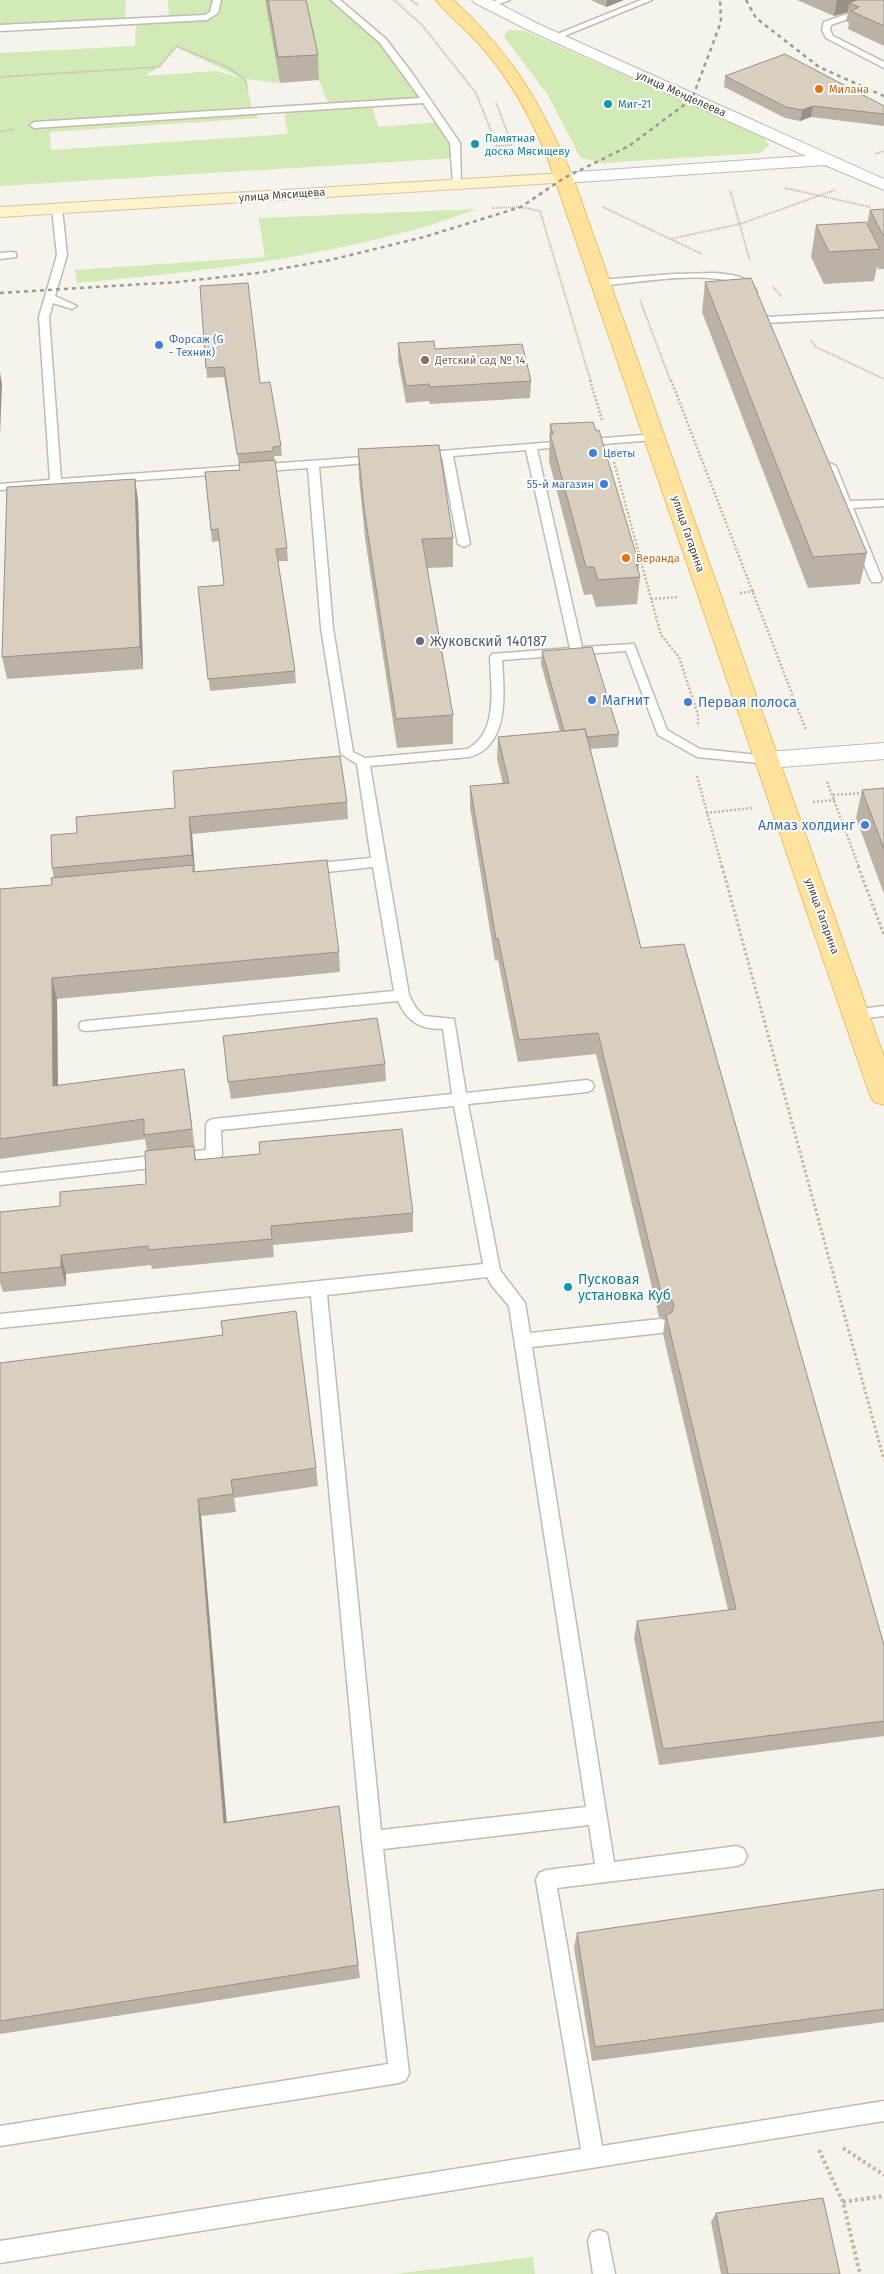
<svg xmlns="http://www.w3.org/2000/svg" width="884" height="2274" viewBox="0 0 884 2274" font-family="'Fira Sans',sans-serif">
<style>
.green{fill:#d2eab5;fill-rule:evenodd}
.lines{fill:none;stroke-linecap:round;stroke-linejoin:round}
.service-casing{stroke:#c2bbae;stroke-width:3}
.minor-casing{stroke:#c2bbae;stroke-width:2}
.secondary-casing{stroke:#d6c79b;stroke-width:2}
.primary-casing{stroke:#e6c16a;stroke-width:2}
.path-far3{stroke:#c4b79f;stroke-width:2;stroke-dasharray:1 1;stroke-linecap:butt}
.path-far2{stroke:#c4b79f;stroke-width:2.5;stroke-dasharray:2 2;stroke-linecap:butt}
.path-far1{stroke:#c4b79f;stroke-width:3;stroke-dasharray:2.5 2.5;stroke-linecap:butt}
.path{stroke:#c4b79f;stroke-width:4;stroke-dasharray:3 3;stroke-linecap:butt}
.service{fill:#fff;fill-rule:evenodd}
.minor{fill:#fff;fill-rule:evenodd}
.secondary{fill:#fff3cd;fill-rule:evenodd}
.primary{fill:#ffe39c;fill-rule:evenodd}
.rail{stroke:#9a9a9a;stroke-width:2.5;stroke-dasharray:4 4;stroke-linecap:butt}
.wall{fill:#bab2a6}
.shaded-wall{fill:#979187}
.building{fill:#d8cfc1;stroke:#979187}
.food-dot{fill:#e8710a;stroke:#fff;stroke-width:2}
.culture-dot{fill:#0f9aa8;stroke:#fff;stroke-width:2}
.shop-dot{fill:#3f7fe0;stroke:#fff;stroke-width:2}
.education-dot{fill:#8d6e63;stroke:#fff;stroke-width:2}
.service-dot{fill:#5c6f8a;stroke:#fff;stroke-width:2}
.labels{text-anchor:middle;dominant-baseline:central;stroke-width:4;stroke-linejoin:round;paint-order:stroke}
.far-food-label{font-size:11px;fill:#c56008;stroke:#fff;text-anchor:start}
.far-street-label{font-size:11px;fill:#4b4439;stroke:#fff}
.far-culture-label{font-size:11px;fill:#0d838f;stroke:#fff;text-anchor:start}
.far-shop-label{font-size:11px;fill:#366cbe;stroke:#fff;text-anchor:start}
.far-education-label{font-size:11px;fill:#785e54;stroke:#fff;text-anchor:start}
.service-label{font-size:14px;fill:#4e5e75;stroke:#fff;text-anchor:start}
.shop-label{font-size:14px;fill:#366cbe;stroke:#fff;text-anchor:start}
.culture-label{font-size:14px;fill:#0d838f;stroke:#fff;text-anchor:start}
</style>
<rect width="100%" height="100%" fill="#f6f3ec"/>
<path class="green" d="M0,0H126L125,21L0,28Z
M168,0H265L280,83L245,79L253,111L259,118L50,132L51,150L288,134L284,116L291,108L329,106L319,80L302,0H335L383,41L425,100L372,104L378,127L440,122L455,143L456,158L0,186V53L135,46L136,21L169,19ZM176,47L242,78H243L215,71L145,76L159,67Z
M508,30L525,31L762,136L769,145L760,153L601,163L580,157L548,95L504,37Z
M478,209C453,217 428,227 402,233C296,261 187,273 77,283L75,270L265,257L259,218Z
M533,2257L535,2274H394Z"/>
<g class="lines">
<defs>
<path id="service" d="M213,0H221L218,13L207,20L0,31V25L205,15L210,12Z
M331,0H340L386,39L412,73L460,143L461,186L458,187L453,184L450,143L423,103L34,128L30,125L34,122L420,98L380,43Z
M497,0H510L490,7L486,5Z
M641,0H652L557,39L550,37Z
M884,1V6L831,25L830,30L833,36L884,62V68L826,38L822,30L824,22Z
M57,206L62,209L67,255L55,296L77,306L72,309L53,303L49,317L61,479L377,456L382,459L377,462L319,467L333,628L353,752L365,758L467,749C499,733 491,687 490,657L492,654L570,648L526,450L453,456L470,544L464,547L458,544L442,457H416L415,455L416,453L655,434L660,437L655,440L537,449L582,647L634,644L667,730L700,749L768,756L773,757L774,760L773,763L768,764L697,757L658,735L626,651L502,660C504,693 510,746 469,757L370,766L409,995L416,1008L424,1016L454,1019L466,1093L587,1080L592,1082L594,1086L592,1090L587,1092L468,1104L500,1270L525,1303L530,1333L661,1319L667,1321L669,1326L667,1331L661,1333L532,1347L614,1862L737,1846L744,1849L747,1856L744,1863L737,1866L557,1888L602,2146L884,2101V2121L0,2263V2241L581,2149L536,1880L539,1873L546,1870L595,1864L589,1825L383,1849L409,2073L406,2080L399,2083L0,2146V2126L388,2064L362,1841L311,1296L0,1328V1314L483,1264L454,1106L221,1130L222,1155L219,1159L214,1161L0,1185V1173L206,1150V1125L208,1121L213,1119L452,1094L443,1029C419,1029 408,1022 398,1001L86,1031L81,1030L79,1026L81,1022L86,1021L394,991L373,867L308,874L303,872L301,869L303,866L308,864L371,858L357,764L341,754L321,628L308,468L0,490V484L50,480L39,317L57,255L52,209ZM487,1277L492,1286L509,1306L586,1807L381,1830L327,1295Z
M13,252L16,253V257L0,259V253Z
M715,273C732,275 749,275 757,292L756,294H748L739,283C698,271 643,282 600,286L595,283L600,280L674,274Z
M884,311V317L765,323L760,320L765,317Z
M830,463L836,466L850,501L884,500V506L853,508L882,579L880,582H872L870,579L824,466Z
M884,1006V1016L857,1019L852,1018L850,1014L852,1010Z
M599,2230L607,2233L615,2274H593L588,2241L591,2233Z"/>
<path id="minor" d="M472,0H492L536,23L884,179V190L825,165L564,183L558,182L555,178L558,174L564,173L806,156L526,29L475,3Z
M884,743V759L768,768L760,766L756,760L760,754L768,752Z"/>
<path id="secondary" d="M564,173L570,174L573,178L570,182L0,217V207Z"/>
<path id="primary" d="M436,0H453C512,54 542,105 573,178L884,1057V1105L874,1102L870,1095L547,156C530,115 509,77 479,44C466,29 448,16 436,0Z"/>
</defs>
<use href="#service" class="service-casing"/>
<use href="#minor" class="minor-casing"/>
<use href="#secondary" class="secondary-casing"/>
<use href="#primary" class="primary-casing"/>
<path class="path-far3" d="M394,0L422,25L476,93L502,158
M411,0L419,6
M176,46L227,67L245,79L248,90
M0,77L159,67L176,47
M496,102L512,145L498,146
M0,132L14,129
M875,154L884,151
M785,188L870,207
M730,190L750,261
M603,207L702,254
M492,208L521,207L540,211L591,382
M670,239L740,224L835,190
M773,287L782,297
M640,300L671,382
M811,340L816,347L884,379"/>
<path class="path-far2" d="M590,380L602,420
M671,380L806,730
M614,462L661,635L679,657L698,715V725
M740,593L754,591
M651,599L679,597
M697,776L722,867
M827,782L859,867
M833,795L863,793
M813,802L835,800
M706,813L752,808"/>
<path class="path-far1" d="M722,866L884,1460
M858,866L884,935"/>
<path class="path" d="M843,2148L884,2175
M819,2150L843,2202L860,2274
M843,2202L884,2196"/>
<use href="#service" class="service"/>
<use href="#minor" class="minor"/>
<use href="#secondary" class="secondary"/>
<use href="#primary" class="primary"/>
<path class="rail" d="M746,0L756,18L819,67L884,96
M0,293L178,282L257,273L330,260L424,237L521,207L564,178L629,146L692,99L721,22L720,0"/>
</g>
<path class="wall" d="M265,0H306L318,55L319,80L280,83Z
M591,0H624L606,7Z
M797,0H884V46L848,29L849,23L846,21L848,12L834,16Z
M725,76L884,106V126L811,117L800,121L785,118L724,87Z
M884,209V269H878L877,266L874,281L824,284L811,257L816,225L867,224L870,210Z
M705,282L867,553L860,584L808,588L702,312Z
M200,286L260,383L281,446L282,456H274L287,548L288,561H278L295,671L296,683L210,691L198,587L224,585L219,541L212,542L205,472L240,470L224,377L207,378Z
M398,343L435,349L531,381L530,398L430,404L429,401L406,403L398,360Z
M550,424L639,564L638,571L640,577L637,604L596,607L592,594L584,595L549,461Z
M358,449L453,538V567L427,568L453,715V744L397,748L365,538L359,478Z
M135,479L138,501L143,669L7,679L2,657Z
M542,651L619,734L618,747L590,749L641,948L884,1645V1736L659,1765L634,1638L637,1621L728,1610L663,1334L665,1319L659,1317L596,1054L518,1062L498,960L495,961L470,808V786L503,784L497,759L498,737L560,732L541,664Z
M884,788V894L856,818L862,790Z
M347,802L348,819L192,834L195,872L339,952L340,972L57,999L58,1085L187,1089L196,1160L413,1213V1232L273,1245L274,1257L152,1269L151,1265L66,1274V1286L3,1292L0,1283V1212L60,1206L146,1184L147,1151L145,1139L0,1159V889L52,885L54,878L52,868L77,833L76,817Z
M385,1064L386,1081L231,1099L228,1082Z
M0,1363L316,1468L318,1486L234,1498L236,1512L201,1516L226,1822L339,1806L360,1978L0,2034Z
M884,1889V2022L592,2061L574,1948L577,1933Z
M716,2213L840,2274H721L711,2222Z"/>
<path class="shaded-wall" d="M607,0H624L606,7Z
M837,0H884L859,7L849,3L848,12L834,16Z
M813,106L811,117L800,121L802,110Z
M0,372L2,385L0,435Z
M135,479L138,501L143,669L140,647Z
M189,817L192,834L195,872L192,855Z
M52,978L57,999L58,1106L53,1086Z
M184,1069L187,1089L195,1149L192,1129Z
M61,1255L66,1274V1286L61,1267Z
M198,1499L201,1516L228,1837L224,1823Z"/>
<path class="building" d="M268,0H306L318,55L278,57Z
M857,0H884V26L851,11L859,7L849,3Z
M785,54L884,106V114L813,106L802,110L786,107L725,76Z
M884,209V237L870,210Z
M866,222L880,249L829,252L816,225Z
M751,278L867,553L813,557L705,282Z
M248,283L260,383L270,382L281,446L273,447V451L237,454L224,367L206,368L200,286Z
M434,341L435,349L522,344L531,381L430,387L429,384L406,386L398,343Z
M593,422L596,431L599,430L639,564H636L640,577L598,580L594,567H586L550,434H553L550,424Z
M439,445L453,538L422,539L453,715L396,719L364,508L358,449Z
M275,460L287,548L276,549L295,671L208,679L198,587L224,585L218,529L211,530L205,472L240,470L239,463Z
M135,479L140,647L2,657L7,487Z
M592,647L619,734L587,737L585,729L564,731L542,651Z
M585,729L641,948L684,944L884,1645V1721L663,1749L637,1621L736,1609L666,1315L672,1312L674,1305L671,1299L662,1297L598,1033L519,1040L498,938L496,939L470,786L509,783L498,737Z
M340,756L347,802L189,817L192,855L52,868L51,835L77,833L76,817L175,808L173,771Z
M884,788V849L862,790Z
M327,860L339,952L52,978L53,1086L184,1069L192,1129L144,1135V1119L0,1139V889L52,885L51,878L193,865V872Z
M377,1018L385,1064L228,1082L223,1036Z
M402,1129L413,1213L271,1226L272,1239L148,1250V1246L61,1255V1267L0,1273V1212L60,1206V1192L146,1184L145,1151L194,1146L195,1160L260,1154L259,1142Z
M296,1311L316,1468L231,1480L233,1494L198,1499L224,1823L339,1806L358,1965L0,2021V1363L223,1335L221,1321Z
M884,1889V2009L595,2047L577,1933Z
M823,2198L840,2274H728L716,2213Z"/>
<g class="food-dot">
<circle cx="819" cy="89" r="5"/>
<circle cx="626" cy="558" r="5"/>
</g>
<g class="culture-dot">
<circle cx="608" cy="104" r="5"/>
<circle cx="475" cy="144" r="5"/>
<circle cx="568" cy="1287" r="5"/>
</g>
<g class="shop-dot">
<circle cx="159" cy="345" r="5"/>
<circle cx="593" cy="453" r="5"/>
<circle cx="604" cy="484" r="5"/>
<circle cx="592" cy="700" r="5"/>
<circle cx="688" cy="702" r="5"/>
<circle cx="865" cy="825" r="5"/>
</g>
<circle class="education-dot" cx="425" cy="360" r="5"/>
<circle class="service-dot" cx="420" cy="641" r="5"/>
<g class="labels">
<g class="far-food-label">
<text x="829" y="89">Милана</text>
<text x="636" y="558">Веранда</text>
</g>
<g class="far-street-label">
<text transform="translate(681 94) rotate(24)">улица Менделеева</text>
<text transform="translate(282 195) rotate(-4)">улица Мясищева</text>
<text transform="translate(688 534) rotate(71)">улица Гагарина</text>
<text transform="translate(822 916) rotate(70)">улица Гагарина</text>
</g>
<g class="far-culture-label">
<text x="618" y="104">Миг-21</text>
<text x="485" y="138">Памятная<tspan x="485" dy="13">доска Мясищеву</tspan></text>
</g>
<g class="far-shop-label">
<text x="169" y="339">Форсаж (G<tspan x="169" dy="13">- Техник)</tspan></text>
<text x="603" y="453">Цветы</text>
<text x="594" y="484" text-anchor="end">55-й магазин</text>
</g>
<g class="far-education-label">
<text x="435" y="360">Детский сад № 14</text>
</g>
<g class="service-label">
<text x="430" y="641">Жуковский 140187</text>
</g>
<g class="shop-label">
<text x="602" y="700">Магнит</text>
<text x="698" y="702">Первая полоса</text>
<text x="855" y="825" text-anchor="end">Алмаз холдинг</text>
</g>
<g class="culture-label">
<text x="578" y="1279">Пусковая<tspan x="578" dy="16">установка Куб</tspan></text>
</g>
</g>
</svg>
